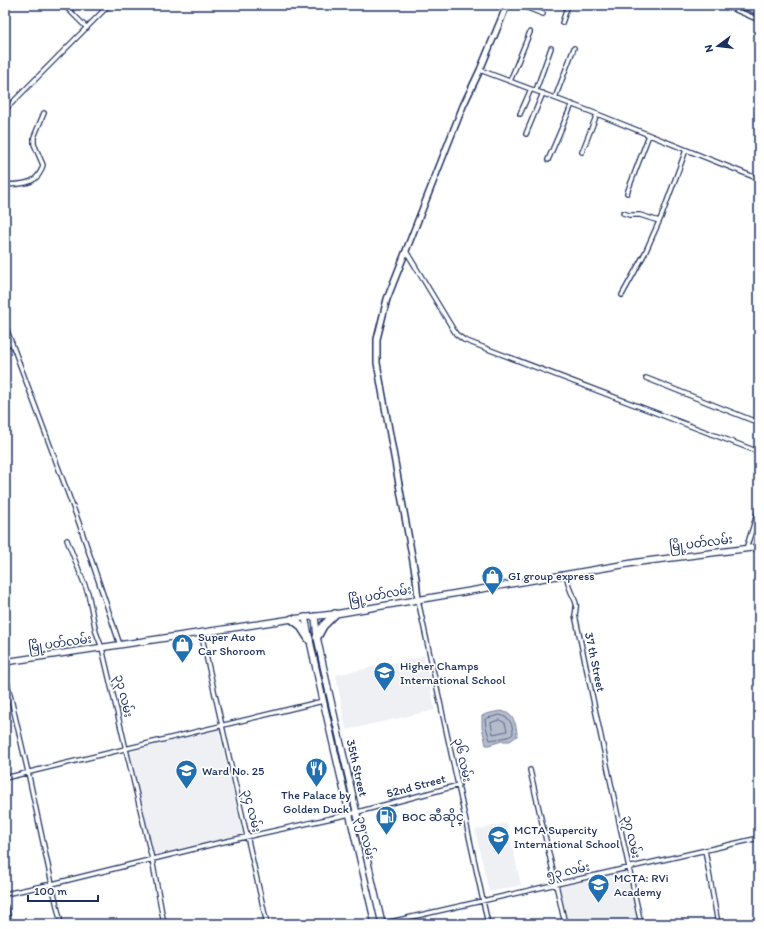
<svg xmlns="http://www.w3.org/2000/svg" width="764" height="929" viewBox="0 0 764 929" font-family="Itim,'Noto Sans Myanmar',sans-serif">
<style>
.built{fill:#eff0f4}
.water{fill:#b5bbca;stroke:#77839f}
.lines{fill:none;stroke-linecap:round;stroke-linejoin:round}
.shore{stroke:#596789;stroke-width:1}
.street-casing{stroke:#1b2f5e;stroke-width:6}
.secondary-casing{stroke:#1b2f5e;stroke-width:8}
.primary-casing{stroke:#1b2f5e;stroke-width:8}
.highway-casing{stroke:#1b2f5e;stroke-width:10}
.street{stroke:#fff;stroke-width:3.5}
.secondary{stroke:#fff;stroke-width:5}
.primary{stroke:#fff;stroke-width:5.5}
.highway{stroke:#fff;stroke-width:7}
.labels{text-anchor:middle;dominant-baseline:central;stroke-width:3.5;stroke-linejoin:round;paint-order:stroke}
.street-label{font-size:12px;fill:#1b2f5e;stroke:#fff}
.poi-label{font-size:12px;fill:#1b2f5e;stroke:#fff;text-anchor:start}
</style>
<rect width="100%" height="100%" fill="#fff"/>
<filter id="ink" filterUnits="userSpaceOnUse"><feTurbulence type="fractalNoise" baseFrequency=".025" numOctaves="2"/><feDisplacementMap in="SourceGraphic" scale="8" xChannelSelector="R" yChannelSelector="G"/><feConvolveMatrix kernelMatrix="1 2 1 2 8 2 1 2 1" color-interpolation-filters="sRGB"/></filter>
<g filter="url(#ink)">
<path class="built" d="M424,656L435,710L346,730L336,675Z
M218,728L243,834L153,855L130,752Z
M507,823L521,885L489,892L475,830Z
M626,871L638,924H568L560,887Z"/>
<path class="water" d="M500,711C513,712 517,724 517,736L510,741H502L489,745H486L482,727V716L486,714Z"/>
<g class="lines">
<path class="shore" d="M500,715C510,717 513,725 513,734C510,738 495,739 490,740L486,727L485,719L488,718Z
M500,720L505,723L507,731L493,734L491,723Z"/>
<defs>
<path id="street" d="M64,5L87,28
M520,5L543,14
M724,5L759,20
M740,5L759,13
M562,23L568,5
M480,70L597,114L759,179
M510,81L530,32
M536,90L551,48
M555,98L574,48
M5,110L109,5
M520,114L531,89
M526,134L543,93
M582,152L597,114
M548,160L572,104
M5,185C23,184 38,185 43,165L34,144V137L44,113
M627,193L649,135
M623,213L629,215H640L659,221
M406,251L456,334L464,340L759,452
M622,295L645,253L662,215L686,150
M5,325L79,523L120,645
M5,345L12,343
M646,378L759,423
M67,540L88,593L96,632L102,648L152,859L164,924
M746,549L759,508
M566,575C568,581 569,589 572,594C577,604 577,604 575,615L641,924
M418,600L488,924
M201,633L267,924
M5,673L28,772L52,884L5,894
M530,770L565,924
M5,778L323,701
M705,850L718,924
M6,907L10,924
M61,924L52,884L214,844L350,814L459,785
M381,924L759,838"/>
<path id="secondary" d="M418,600L416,578L377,363V339L387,299L463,106L480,70L507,5"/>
<path id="primary" d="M315,616L317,637L326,679L382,924
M305,617C326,720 352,822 375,924
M5,662L292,619L335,614L639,562L759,547"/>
<path id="highway" d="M292,619L300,625L309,639
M317,637L323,626L335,614"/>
</defs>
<use href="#street" class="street-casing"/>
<use href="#secondary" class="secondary-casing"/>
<use href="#primary" class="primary-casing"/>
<use href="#highway" class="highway-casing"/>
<use href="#street" class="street"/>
<use href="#secondary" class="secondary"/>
<use href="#primary" class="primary"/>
<use href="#highway" class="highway"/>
</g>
</g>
<defs>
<symbol id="shop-pin" viewBox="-11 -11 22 30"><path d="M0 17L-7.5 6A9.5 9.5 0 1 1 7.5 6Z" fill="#1f6fb2" stroke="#fff"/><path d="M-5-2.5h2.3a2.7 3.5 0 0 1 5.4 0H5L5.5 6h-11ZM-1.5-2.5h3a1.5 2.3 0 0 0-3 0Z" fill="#fff"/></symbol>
<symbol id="school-pin" viewBox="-11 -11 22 30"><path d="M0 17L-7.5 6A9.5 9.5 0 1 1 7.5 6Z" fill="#1f6fb2" stroke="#fff"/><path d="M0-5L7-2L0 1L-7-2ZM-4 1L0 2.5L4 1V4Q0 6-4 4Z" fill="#fff"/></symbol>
<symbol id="restaurant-pin" viewBox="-11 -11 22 30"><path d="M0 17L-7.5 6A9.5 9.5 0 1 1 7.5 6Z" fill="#1f6fb2" stroke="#fff"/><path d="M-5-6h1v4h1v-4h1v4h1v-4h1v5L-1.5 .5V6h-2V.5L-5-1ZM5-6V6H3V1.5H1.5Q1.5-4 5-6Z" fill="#fff"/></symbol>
<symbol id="fuel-pin" viewBox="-11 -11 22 30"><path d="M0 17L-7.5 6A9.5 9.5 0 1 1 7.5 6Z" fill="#1f6fb2" stroke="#fff"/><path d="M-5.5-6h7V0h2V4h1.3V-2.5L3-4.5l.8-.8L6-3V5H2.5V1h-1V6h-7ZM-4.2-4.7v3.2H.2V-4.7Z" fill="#fff"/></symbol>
</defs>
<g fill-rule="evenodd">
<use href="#shop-pin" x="480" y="564" width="25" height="34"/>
<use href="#shop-pin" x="170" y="632" width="25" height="34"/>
<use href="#school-pin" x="372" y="660" width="25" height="34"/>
<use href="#restaurant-pin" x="304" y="756" width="25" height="34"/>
<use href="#school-pin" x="174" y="758" width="25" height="34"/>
<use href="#fuel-pin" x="374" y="804" width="25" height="34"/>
<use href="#school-pin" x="486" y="824" width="25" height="34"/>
<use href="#school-pin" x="586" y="872" width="25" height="34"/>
</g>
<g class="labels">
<g class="street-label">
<text transform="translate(701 543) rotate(-7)">မြို့ပတ်လမ်း</text>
<text transform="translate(380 595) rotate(-10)">မြို့ပတ်လမ်း</text>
<text transform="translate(60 643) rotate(-8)">မြို့ပတ်လမ်း</text>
<text transform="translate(595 662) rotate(78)">37 th Street</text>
<text transform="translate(124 696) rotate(77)">၃၃ လမ်း</text>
<text transform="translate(463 760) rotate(78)">၃၆ လမ်း</text>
<text transform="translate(357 768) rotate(77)">35th Street</text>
<text transform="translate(416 786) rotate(-15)">52nd Street</text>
<text transform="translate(252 811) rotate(77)">၃၄ လမ်း</text>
<text transform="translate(632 837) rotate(78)">၃၇ လမ်း</text>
<text transform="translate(366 838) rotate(77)">၃၅ လမ်း</text>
<text transform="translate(568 871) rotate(-12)">၅၃ လမ်း</text>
</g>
<g class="poi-label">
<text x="508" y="576">GI group express</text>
<text x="198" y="637">Super Auto<tspan x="198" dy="14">Car Shoroom</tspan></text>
<text x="400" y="666">Higher Champs<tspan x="400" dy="14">International School</tspan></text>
<text x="202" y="771">Ward No. 25</text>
<text x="316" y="795" text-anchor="middle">The Palace by<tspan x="316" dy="14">Golden Duck</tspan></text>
<text x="402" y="817">BOC ဆီဆိုင္</text>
<text x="514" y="830">MCTA Supercity<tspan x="514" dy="14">International School</tspan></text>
<text x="614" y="878">MCTA: RVi<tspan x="614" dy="14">Academy</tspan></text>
</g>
</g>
<rect width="764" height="929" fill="none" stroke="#fff" stroke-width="20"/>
<rect x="10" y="10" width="744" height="909" fill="none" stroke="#1b2f5e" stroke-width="1.5" filter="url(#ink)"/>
<g transform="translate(718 46) rotate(255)" stroke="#ffffff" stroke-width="3" paint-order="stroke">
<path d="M0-3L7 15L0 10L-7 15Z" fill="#1b2f5e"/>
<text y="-6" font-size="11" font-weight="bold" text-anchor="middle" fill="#1b2f5e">N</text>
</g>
<path d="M28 895v6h70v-6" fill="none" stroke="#1b2f5e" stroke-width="2"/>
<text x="34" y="895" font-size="12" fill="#1b2f5e" stroke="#ffffff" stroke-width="3" paint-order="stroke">100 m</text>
</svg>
